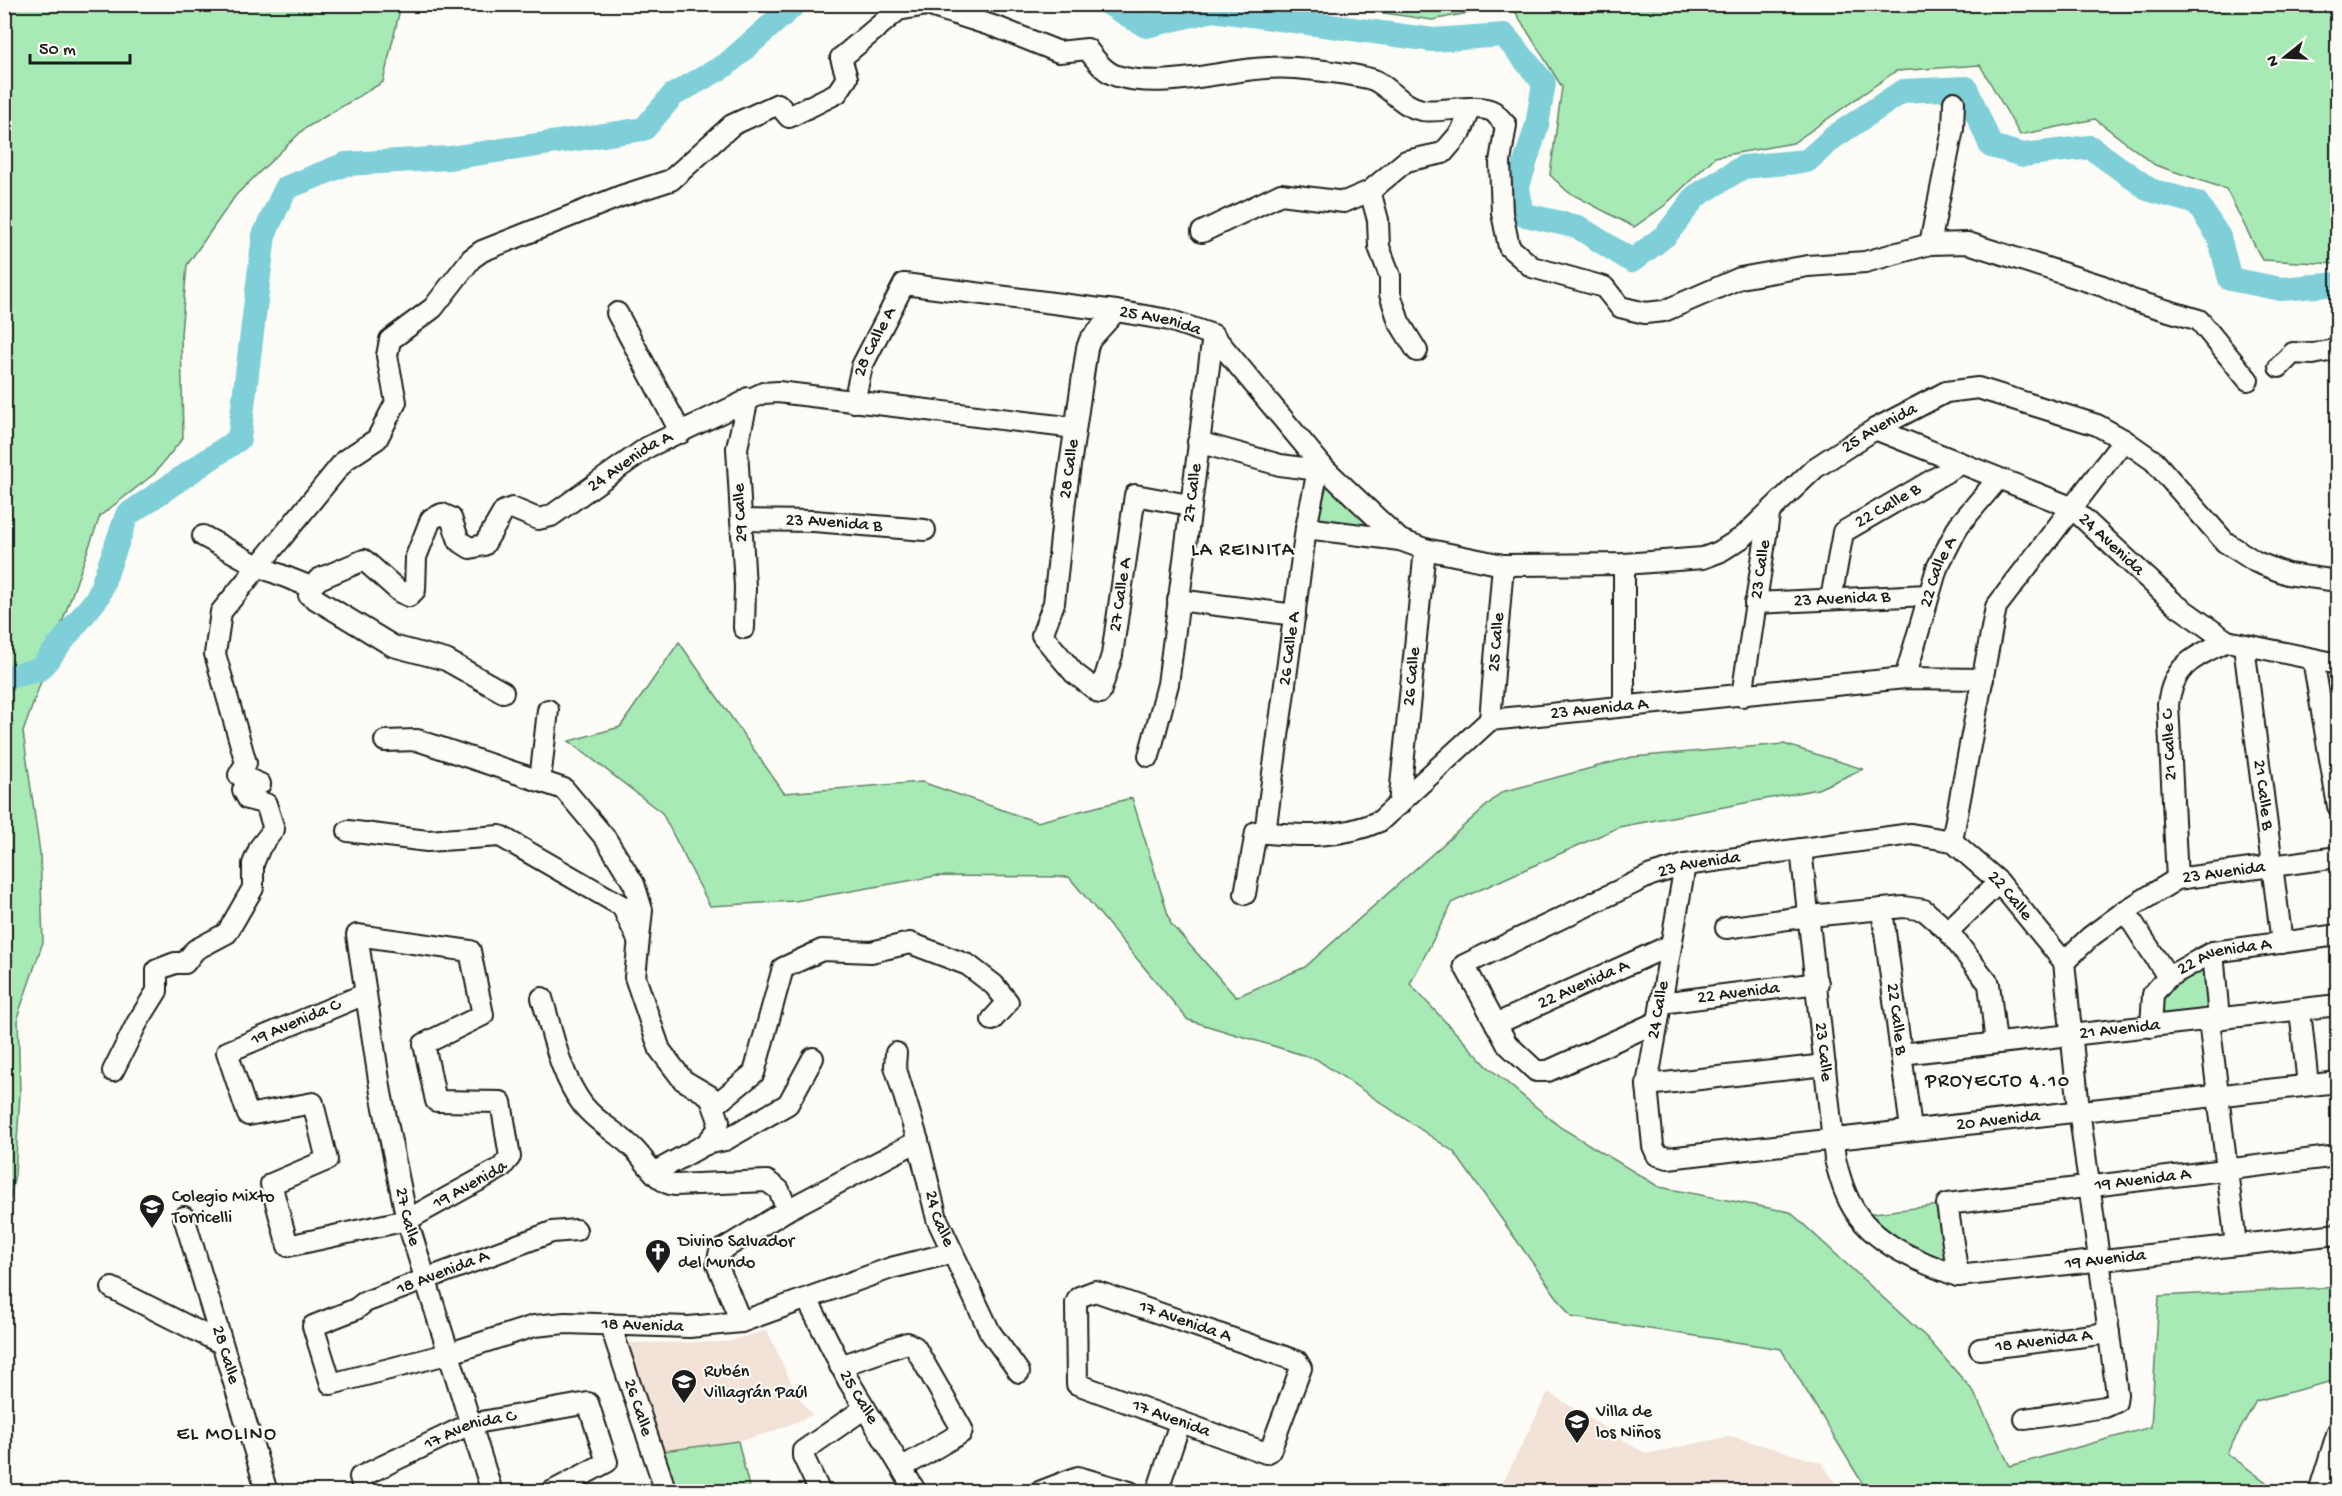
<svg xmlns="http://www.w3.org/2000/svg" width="2342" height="1496" viewBox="0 0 2342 1496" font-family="'Gochi Hand',sans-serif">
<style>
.built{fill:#f2e2d7}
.green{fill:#a7eab5;stroke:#628368;stroke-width:1.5}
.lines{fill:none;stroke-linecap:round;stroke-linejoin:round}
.river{stroke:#7fcfd9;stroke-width:24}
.minor-casing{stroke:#1c1c1c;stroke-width:24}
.minor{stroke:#fdfcf7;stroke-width:20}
.labels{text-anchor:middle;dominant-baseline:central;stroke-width:4.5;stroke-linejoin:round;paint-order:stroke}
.street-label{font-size:18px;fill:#1c1c1c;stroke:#fdfcf7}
.poi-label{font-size:18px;fill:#1c1c1c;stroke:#fdfcf7;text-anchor:start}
.neighbourhood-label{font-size:20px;letter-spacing:1.5px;fill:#1c1c1c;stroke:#fdfcf7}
</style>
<rect width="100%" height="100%" fill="#fdfcf7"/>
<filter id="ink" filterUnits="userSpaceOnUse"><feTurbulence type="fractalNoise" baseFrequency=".0167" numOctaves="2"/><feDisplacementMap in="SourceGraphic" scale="12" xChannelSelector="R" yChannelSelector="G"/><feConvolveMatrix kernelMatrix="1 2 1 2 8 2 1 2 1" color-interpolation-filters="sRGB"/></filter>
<g filter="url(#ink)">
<path class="built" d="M767,1330L797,1395L812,1415L772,1432L738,1441L648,1453L616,1343L727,1342Z
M1548,1392L1646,1454L1731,1436L1822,1463L1841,1491H1499Z"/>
<path class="green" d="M5,4L401,5L383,82L304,129L236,195L187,265L181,334L183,438L154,474L100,516L23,732L40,853L43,942L18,1015L20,1094L15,1174L5,1224Z
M1329,5H1509L1432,20Z
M1511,5H2337V264L2262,260L2226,189L2155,165L2095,119L2020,135L1980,65L1896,71L1793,143L1715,157L1664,206L1634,227L1568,192L1550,175L1562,87Z
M1324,478L1377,533L1316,525Z
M679,642L784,793L922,782L1037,822L1132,798L1171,924L1236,997L1305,967L1502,792L1632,757L1784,744L1863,769L1818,789L1619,827L1453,902L1410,984L1487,1066L1560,1127L1659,1187L1790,1212L1927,1338L1973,1391L2010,1466L2151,1427L2159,1296L2337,1287V1380L2256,1401L2227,1453L2278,1491H1867L1781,1349L1571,1317L1454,1152L1316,1059L1188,1020L1069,877L936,876L795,901L710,906L662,813L569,741L620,727Z
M2213,952L2219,1019L2151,1027L2153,994Z
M1947,1204L1958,1276L1858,1215Z
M738,1441L750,1491H661L648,1453Z"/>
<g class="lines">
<path class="river" d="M1109,4L1146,26L1213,10L1433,40L1504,35L1544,83L1537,125L1518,186L1521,214L1578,227L1632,261L1666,235L1696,196L1743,167L1807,161L1834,137L1903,91L1966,88L1991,146L2023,155L2090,147L2150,190L2197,203L2219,237L2230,279L2281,289L2338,284
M4,678L40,669L98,597L127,515L239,439L264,235L286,188L346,164L449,158L644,129L673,95L726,65L795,4"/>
<defs>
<g id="minor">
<path d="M1370,191L1378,220L1379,247L1390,276V294L1399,322L1417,351"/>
<path d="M1202,232L1281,194L1344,202L1370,191L1406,161L1443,153L1461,132L1471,108"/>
<path d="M1930,244L1953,129L1954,102"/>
<path id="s1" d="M1116,311L1090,340L1087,348L1065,500L1054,603L1042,635L1074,673L1100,693L1112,655L1135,495L1189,505"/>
<path d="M617,313L681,433"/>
<path d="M2279,367L2293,353L2313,354L2338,349"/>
<path id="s2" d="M854,402L862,366L904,284L1116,311L1169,320L1213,335L1323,467L1400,540"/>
<path id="s3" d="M1875,429L2071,507L2175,604L2227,641L2338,664"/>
<path d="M1198,442L1280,465L1318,470"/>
<path id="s4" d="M741,520L814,521L925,530"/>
<path id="s5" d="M1306,528L1400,540L1425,549L1503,565L1624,564L1703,558L1719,552L1743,537L1815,468L1875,429L1946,392L1978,388L2097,425L2124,440L2154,461L2225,542L2256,562L2287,574L2338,581"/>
<path d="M203,536L258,566L311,587L309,595L393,646L446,660L503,692"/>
<path d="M1624,564V706"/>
<path id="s6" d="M311,587L319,579L364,560L400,592L409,596L415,590L416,557L431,519L442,514L451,518L459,541L470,548L484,545L504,511L512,508L538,519L551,516L648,447L763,393L778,392L1075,428"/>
<path id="s7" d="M1831,599L1843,532L1960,464"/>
<path d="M1178,600L1295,615"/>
<path id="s8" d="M1755,603L1928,595"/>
<path d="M744,628L745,587L737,448L748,398"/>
<path id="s9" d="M2244,646L2282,943"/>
<path d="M2313,659L2338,806"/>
<path id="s10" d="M1905,678L1937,568L1959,525L1998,479"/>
<path id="s11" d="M1742,696L1769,515"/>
<path id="s12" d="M1490,720L1503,565"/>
<path d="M385,741L417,740L564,789L606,839L634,884L642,910L635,977L660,1050L683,1080L710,1096L719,1121L717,1131L706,1144L655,1172"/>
<path id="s13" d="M1149,756L1168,684L1213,335"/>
<path d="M540,781L548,710"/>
<path id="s14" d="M1399,805L1425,549"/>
<path d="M348,831L427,841L500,836L622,906L638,940"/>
<path id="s15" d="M1265,833L1306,528L1318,470L1323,467"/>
<path id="s16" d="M1952,841L1999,882L2064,962L2079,1109L2117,1394L2116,1402L2105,1407L2025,1419"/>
<path d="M1952,841L1996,607L2124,440"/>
<path id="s17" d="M1801,849L1835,1159C1838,1171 1841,1183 1846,1194C1865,1241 1914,1260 1958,1276L2338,1234"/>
<path id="s18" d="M1685,865L1647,1085L1653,1146L1657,1155L1668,1158L2338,1082"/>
<path d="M2177,879L2168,704C2174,664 2193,658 2227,641"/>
<path id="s19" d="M1245,894L1256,832C1299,836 1340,839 1380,821L1490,720L1905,678L1983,679"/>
<path id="s20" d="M1882,909L1911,1129"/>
<path d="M2125,911L2168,977"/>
<path d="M1726,928L1809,916L1904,907L1924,910L1948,931L1989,984L1996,1043"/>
<path d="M1948,931L1999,882"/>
<path d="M2213,952L2219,1019"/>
<path id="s21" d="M2064,962L2090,937L2125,911L2177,879L2338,857"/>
<path id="s22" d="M365,994L227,1052L248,1115L313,1103L327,1160L271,1184L288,1246L407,1220L501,1168L510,1157L501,1102L436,1101L424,1044L483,1015L470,951L357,935L381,1093L407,1220L492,1492"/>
<path d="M542,998C553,1034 560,1075 583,1105C598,1124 619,1133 635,1150C646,1161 658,1184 675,1185L767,1181L779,1190L787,1210"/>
<path id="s23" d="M1661,1003L1818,983"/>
<path d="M2300,1010L2308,1085"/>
<path d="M2209,1020L2236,1245"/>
<path id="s24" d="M1657,1022L1548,1071H1536L1507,1044L1464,965L1651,875L1685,865L1911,834L1952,841"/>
<path id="s25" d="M1496,1024L1671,945"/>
<path id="s26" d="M2151,1027L2153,994L2168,977L2213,952L2338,935"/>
<path id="s27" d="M896,1053L895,1066L918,1141L937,1219L990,1332L1019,1372"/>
<path id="s28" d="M1901,1054L2338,1005"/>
<path d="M113,1071L137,1023L157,991V970L175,963H185L195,950L227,933L253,888V864L260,847L274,829L266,804L248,799L243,790L260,784L239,775L246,763L215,654L221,612L345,460L377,439L396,402L387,356L390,340L433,308L471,259L482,251L621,196L671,180L732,125L778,104L789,117L837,93L847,78L841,58L898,10L927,5L999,28L1059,52L1087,49C1095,59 1104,72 1117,76C1172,92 1238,63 1295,68C1310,69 1364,75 1376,81C1392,90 1402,106 1422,110C1441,113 1479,102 1494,112C1498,116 1502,121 1506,125L1500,162L1502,213L1509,247L1532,267L1604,287L1620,307L1645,313L1664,311L1740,278L1808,266L1865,262L1930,244L1968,243L2103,286L2132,300L2199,320L2248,380"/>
<path d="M1647,1085L1825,1065"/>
<path d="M714,1106L754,1073L783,968L822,950L871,952L910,943L968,965L994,985L1008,1002L992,1020"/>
<path d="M706,1144L725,1140L788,1104L813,1058"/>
<path id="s29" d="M184,1217L267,1492"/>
<path id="s30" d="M576,1230L552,1232L365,1302L356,1309L313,1326L331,1384L447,1354L534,1326L565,1323L689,1327L741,1322L891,1268L951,1253"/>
<path id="s31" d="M1958,1276L1947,1204L2338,1156"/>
<path d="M112,1288L221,1343"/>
<path d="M1095,1291L1297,1361L1301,1368L1270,1451L1266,1453L1077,1384L1076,1303L1079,1297Z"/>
<path id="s32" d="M807,1299L848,1380L916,1492"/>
<path d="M741,1322L717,1264L720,1251L787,1210L918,1141"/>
<path id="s33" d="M610,1324L666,1492"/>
<path id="s34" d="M1980,1349L2109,1333"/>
<path d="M840,1366L907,1343L915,1347L962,1429L961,1433L903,1467"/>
<path id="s35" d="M364,1492L360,1477L470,1424L588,1403L607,1462L551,1492"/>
<path d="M820,1492L803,1456V1451L865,1408"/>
<path d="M1039,1492L1078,1477L1130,1492"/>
<path d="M1157,1492L1180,1423"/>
<path d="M2319,1492L2338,1431"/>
</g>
</defs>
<use href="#minor" class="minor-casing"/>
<use href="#minor" class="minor"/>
</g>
</g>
<defs>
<symbol id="school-pin" viewBox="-11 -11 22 30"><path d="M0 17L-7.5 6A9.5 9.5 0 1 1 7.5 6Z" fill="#1c1c1c" stroke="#fdfcf7"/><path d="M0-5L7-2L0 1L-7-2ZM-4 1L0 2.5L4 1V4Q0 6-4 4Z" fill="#fff"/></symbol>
<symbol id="church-pin" viewBox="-11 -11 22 30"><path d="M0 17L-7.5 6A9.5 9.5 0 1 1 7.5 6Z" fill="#1c1c1c" stroke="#fdfcf7"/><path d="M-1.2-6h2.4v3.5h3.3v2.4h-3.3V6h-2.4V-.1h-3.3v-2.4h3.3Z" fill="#fff"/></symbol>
</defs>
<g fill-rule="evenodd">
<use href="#school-pin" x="137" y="1192" width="30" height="40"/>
<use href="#church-pin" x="643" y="1237" width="30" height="40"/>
<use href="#school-pin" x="669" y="1367" width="30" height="40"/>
<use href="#school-pin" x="1562" y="1407" width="30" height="40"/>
</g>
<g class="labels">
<g class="street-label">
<text stroke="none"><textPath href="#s2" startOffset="388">25 Avenida</textPath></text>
<text stroke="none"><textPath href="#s2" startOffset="64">28 Calle A</textPath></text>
<text stroke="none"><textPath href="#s5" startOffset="622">25 Avenida</textPath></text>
<text stroke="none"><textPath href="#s6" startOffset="460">24 Avenida A</textPath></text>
<text transform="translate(1070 469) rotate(-82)">28 Calle</text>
<text stroke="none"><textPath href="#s13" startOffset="267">27 Calle</textPath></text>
<text stroke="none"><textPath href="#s7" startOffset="120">22 Calle B</textPath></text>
<text transform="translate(741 513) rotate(-93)">29 Calle</text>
<text stroke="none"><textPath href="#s4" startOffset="93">23 Avenida B</textPath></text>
<text stroke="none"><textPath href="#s3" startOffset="266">24 Avenida</textPath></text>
<text stroke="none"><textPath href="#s11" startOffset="128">23 Calle</textPath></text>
<text stroke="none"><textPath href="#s10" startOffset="111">22 Calle A</textPath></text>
<text stroke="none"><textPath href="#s1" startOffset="522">27 Calle A</textPath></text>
<text stroke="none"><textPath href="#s8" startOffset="87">23 Avenida B</textPath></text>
<text stroke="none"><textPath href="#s12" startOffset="78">25 Calle</textPath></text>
<text stroke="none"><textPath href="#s15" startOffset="186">26 Calle A</textPath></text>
<text stroke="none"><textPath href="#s14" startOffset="129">26 Calle</textPath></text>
<text stroke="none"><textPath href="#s19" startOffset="448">23 Avenida A</textPath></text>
<text transform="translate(2170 745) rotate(-93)">21 Calle C</text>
<text stroke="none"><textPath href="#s9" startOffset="150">21 Calle B</textPath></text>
<text stroke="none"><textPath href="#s24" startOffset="518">23 Avenida</textPath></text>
<text stroke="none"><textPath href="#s21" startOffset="188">23 Avenida</textPath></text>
<text stroke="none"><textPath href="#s16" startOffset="80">22 Calle</textPath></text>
<text stroke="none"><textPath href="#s26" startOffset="117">22 Avenida A</textPath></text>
<text stroke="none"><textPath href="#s25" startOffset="96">22 Avenida A</textPath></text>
<text stroke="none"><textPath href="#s23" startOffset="78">22 Avenida</textPath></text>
<text transform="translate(1659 1010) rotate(-80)">24 Calle</text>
<text stroke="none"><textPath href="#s20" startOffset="111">22 Calle B</textPath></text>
<text transform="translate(296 1023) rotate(-23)">19 Avenida C</text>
<text stroke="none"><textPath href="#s28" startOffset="220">21 Avenida</textPath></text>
<text stroke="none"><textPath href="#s17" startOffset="204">23 Calle</textPath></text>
<text stroke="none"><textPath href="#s18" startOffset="638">20 Avenida</textPath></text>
<text stroke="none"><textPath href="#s31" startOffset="270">19 Avenida A</textPath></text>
<text stroke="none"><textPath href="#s22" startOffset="660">19 Avenida</textPath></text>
<text stroke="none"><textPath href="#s22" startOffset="1420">27 Calle</textPath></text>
<text stroke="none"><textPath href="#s27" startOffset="172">24 Calle</textPath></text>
<text stroke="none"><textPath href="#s17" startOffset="640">19 Avenida</textPath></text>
<text transform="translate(443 1273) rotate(-21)">18 Avenida A</text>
<text transform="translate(1185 1322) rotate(19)">17 Avenida A</text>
<text stroke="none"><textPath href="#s30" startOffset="662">18 Avenida</textPath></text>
<text stroke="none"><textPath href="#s34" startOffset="64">18 Avenida A</textPath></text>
<text stroke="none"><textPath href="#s29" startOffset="144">28 Calle</textPath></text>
<text stroke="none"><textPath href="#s32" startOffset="111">25 Calle</textPath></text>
<text stroke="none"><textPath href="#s33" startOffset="88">26 Calle</textPath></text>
<text transform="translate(1171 1419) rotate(20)">17 Avenida</text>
<text stroke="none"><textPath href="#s35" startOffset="136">17 Avenida C</textPath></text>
</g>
<g class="poi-label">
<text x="172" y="1197">Colegio Mixto<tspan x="172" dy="21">Torricelli</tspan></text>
<text x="678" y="1242">Divino Salvador<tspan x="678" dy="21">del Mundo</tspan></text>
<text x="704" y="1372">Rubén<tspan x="704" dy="21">Villagrán Paúl</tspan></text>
<text x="1596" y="1412">Villa de<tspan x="1596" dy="21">los Niños</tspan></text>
</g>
<g class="neighbourhood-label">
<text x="1243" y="551">LA REINITA</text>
<text x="1998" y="1082">PROYECTO 4.10</text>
<text x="227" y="1435">EL MOLINO</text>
</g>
</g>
<rect width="2342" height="1496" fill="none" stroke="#fdfcf7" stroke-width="24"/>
<rect x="12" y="12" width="2318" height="1472" fill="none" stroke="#1c1c1c" stroke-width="2" filter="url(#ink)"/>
<g transform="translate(2285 57) rotate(252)" stroke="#fdfcf7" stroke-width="4.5" paint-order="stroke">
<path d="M0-4.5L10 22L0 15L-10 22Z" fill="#1c1c1c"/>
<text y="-9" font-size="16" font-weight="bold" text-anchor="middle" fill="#1c1c1c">N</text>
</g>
<path d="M30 54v9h100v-9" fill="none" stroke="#1c1c1c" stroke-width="3"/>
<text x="39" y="54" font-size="18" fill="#1c1c1c" stroke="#fdfcf7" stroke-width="4.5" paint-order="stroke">50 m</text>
</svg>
